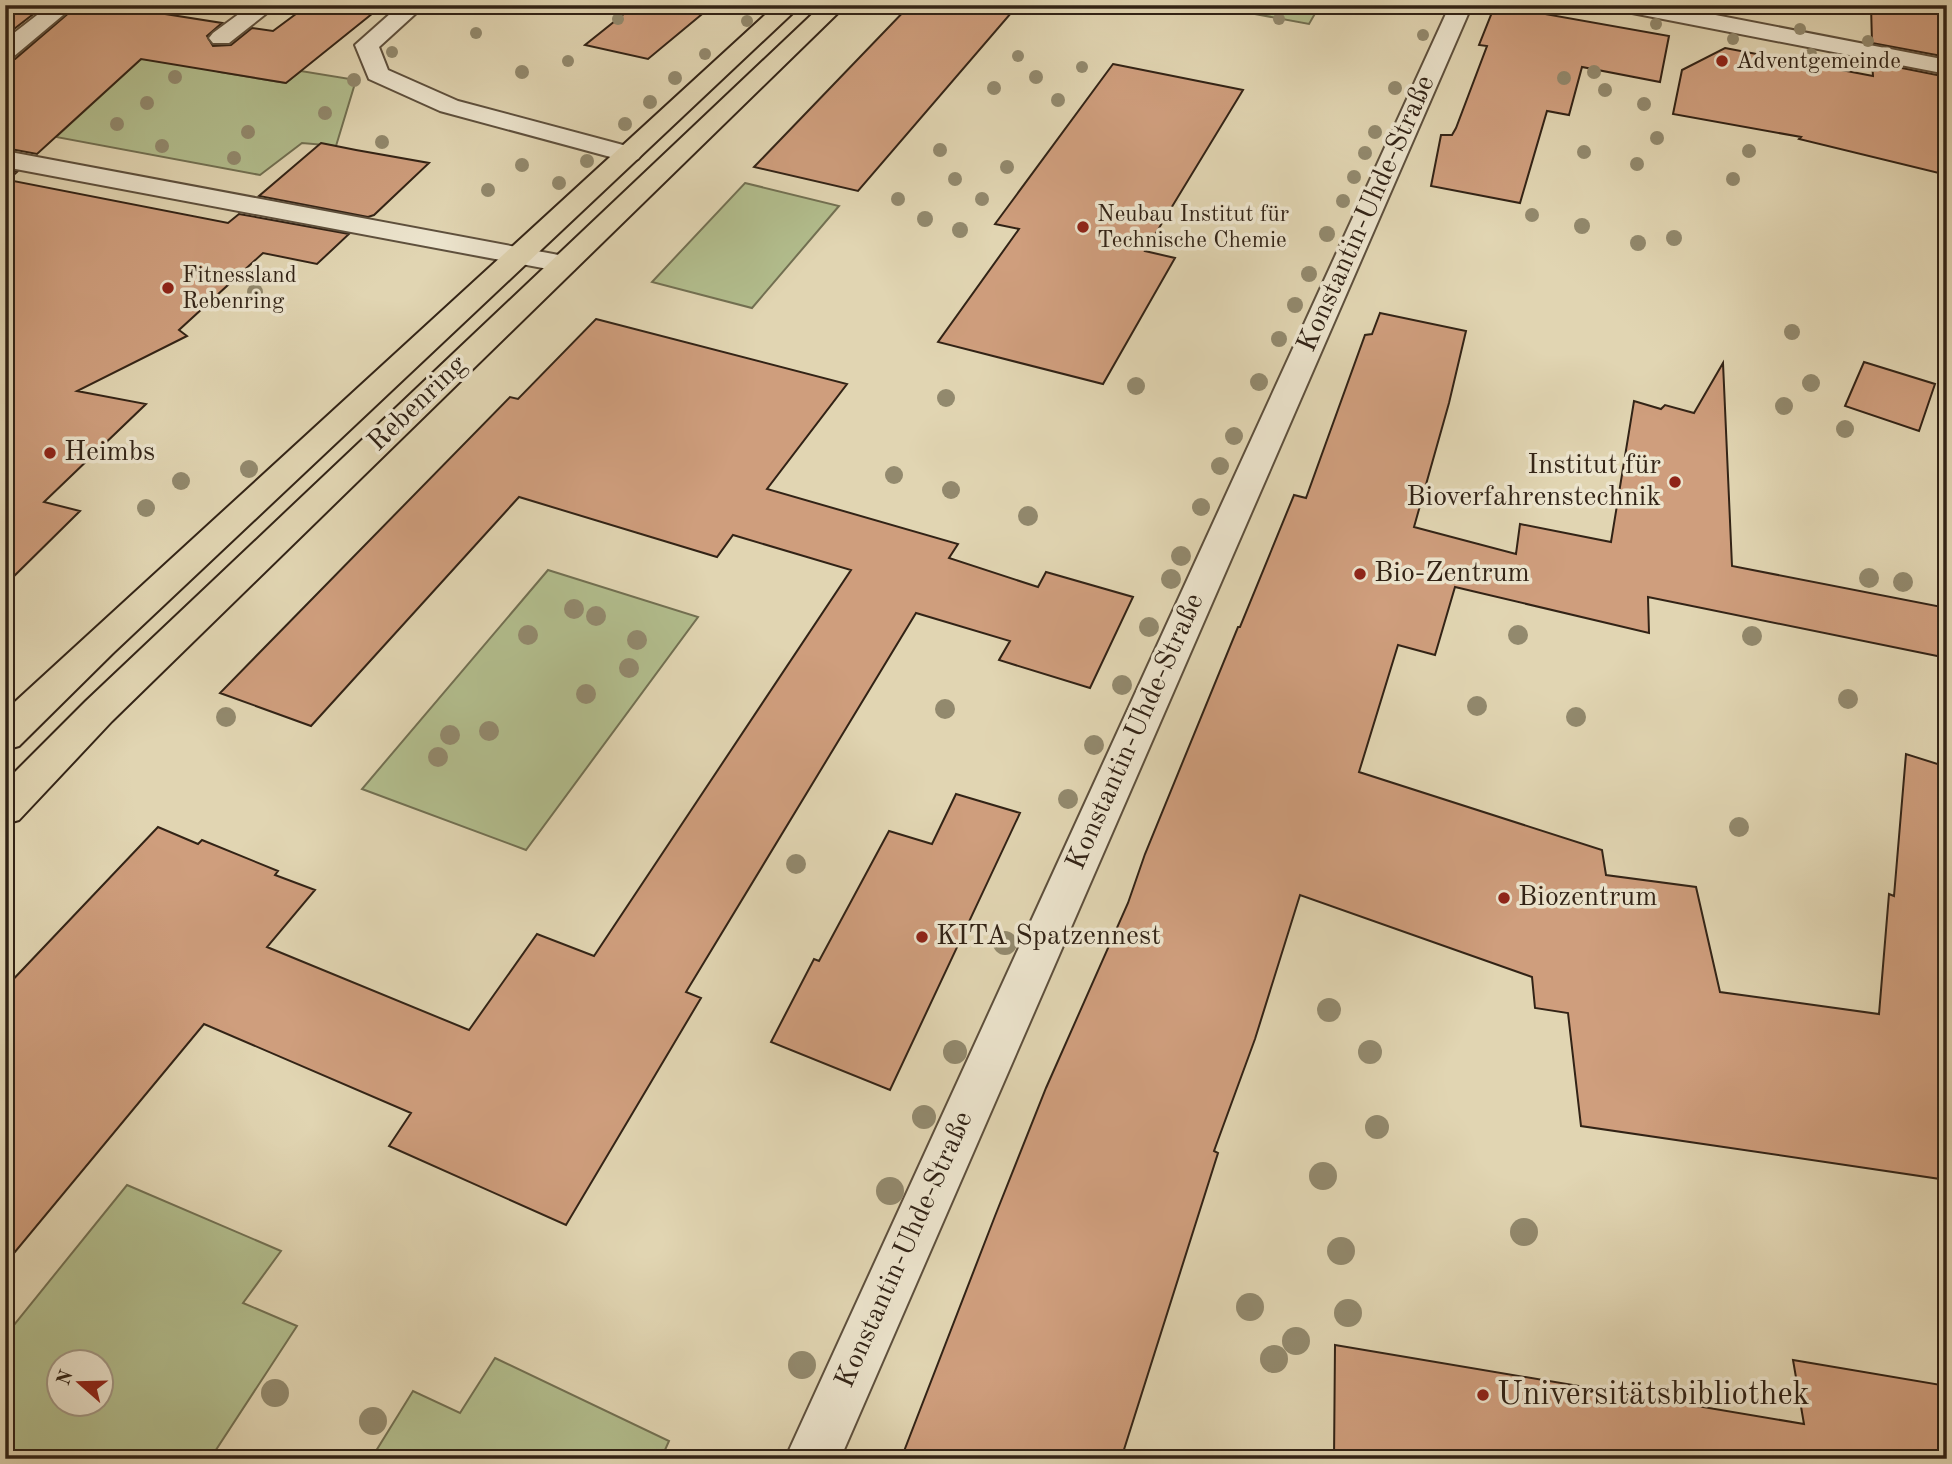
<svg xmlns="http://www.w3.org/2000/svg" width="1952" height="1464" viewBox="0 0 1952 1464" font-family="'Old Standard TT',serif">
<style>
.green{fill:#b2bd8d;stroke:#727052;stroke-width:2;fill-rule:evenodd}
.building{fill:#cf9e7d;stroke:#322316;stroke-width:2}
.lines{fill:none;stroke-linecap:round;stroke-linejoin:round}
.minor-casing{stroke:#5e503d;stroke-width:4}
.major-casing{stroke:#322316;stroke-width:4}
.minor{fill:#ece4cd;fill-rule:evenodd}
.major{fill:#e1d5b2;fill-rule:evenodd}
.tree{fill:#92896d}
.poi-dot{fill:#8f2418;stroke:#ece4cd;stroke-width:2.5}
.labels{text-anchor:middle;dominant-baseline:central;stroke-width:7;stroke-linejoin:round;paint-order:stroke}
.far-poi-label{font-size:23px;fill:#322316;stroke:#ece4cd;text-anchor:start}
.street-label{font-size:28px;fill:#322316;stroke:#ece4cd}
.poi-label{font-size:28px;fill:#322316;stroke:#ece4cd;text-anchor:start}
.near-poi-label{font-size:33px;fill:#322316;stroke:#ece4cd;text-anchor:start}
</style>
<rect width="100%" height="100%" fill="#e1d5b2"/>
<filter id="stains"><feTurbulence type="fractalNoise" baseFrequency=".00286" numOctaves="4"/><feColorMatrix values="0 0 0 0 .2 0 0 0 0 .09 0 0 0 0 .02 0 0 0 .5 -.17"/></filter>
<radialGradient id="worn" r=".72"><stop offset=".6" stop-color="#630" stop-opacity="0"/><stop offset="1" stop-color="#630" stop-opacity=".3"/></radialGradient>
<path class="green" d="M1207,5H1320L1309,24Z
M151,50L220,72L285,83L301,71L356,80L336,146L302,143L260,175L56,137Z
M745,183L839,206L752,308L652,282Z
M548,570L698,617L526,850L362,789Z
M127,1185L281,1251L243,1303L297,1326L210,1459H5V1336ZM102,1362V1404H60V1362Z
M495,1358L669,1441L661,1459H371L413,1391L460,1413Z"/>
<path class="building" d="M5,5H45L5,36Z
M78,5H108L222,23L207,36L213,46L231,45L252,28L273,31L308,5H383L286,83L141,59L37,154L5,148V61L15,59Z
M635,5H713L648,59L585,45Z
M910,5H1018L858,191L754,167Z
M1495,5L1669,36L1660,82L1582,67L1569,115L1547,111L1520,203L1431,186L1441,135H1452L1456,128L1487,46L1479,45Z
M1871,5L1947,7V57L1872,43Z
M1725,48L1873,76L1872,62L1947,77V175L1799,139L1801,137L1673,114L1682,70Z
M1113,64L1243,90L1145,251L1175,258L1103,384L938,342L1019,229L995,224Z
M321,143L356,150L429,163L374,215L368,217L259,196Z
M5,170L17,172L8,180L228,223L239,214L349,234L317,264L263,253L179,330L187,336L77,391L146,404L44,502L80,511L5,585Z
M1380,313L1466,331L1449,403L1414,527L1516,554L1520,524L1611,542L1634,401L1661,409L1665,405L1694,413L1723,363L1732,566L1947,608V658L1648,597L1649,633L1455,587L1435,655L1398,645L1359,772L1602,850L1606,875L1696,887L1720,992L1879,1014L1889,894L1894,896L1906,754L1947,767V1180L1581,1126L1568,1013L1535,1008L1532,977L1300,895L1255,1039L1214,1151L1218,1153L1121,1459H901L995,1216L1046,1088L1128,903L1145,854L1238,627H1240L1294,495L1306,498L1365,335L1372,334Z
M596,319L847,384L767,489L958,544L949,558L1038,587L1046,572L1133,597L1090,688L999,660L1010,641L916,613L686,992L701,998L566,1225L389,1146L411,1113L204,1024L5,1264V988L158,827L198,844L202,840L278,871L275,875L315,890L267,947L469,1030L537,934L594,956L851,570L733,535L717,557L519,497L311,726L220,693L510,397L518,399Z
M1864,362L1935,384L1919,431L1845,406Z
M956,794L1020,813L890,1090L771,1042L814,959L819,961L889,831L932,844Z
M1335,1345L1804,1424L1793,1360L1947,1386V1459H1334Z"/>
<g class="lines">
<defs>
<path id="minor" d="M50,5H75L13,57L5,59V40Z
M251,5H277L229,43H213L209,38L213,33Z
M400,5H425L379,47L388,70L458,101L638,149L642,154L638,159L629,162L440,111L369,79L355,45Z
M1450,5H1472L840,1459H785Z
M1616,5H1664L1947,60V74L1627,12L1619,10Z
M5,151L564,256L574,258L578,264L574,270L564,272L5,167Z"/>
<path id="major" d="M776,5H801L113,653L19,746L5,750V711Z
M822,5H846L112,721L19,820L5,824V782L86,701Z"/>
</defs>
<use href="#minor" class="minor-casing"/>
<use href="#major" class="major-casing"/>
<use href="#minor" class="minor"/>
<use href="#major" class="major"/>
</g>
<g class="tree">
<circle cx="618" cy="19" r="6"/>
<circle cx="1279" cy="19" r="6"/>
<circle cx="747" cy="21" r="6"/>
<circle cx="1656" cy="24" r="6"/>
<circle cx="1800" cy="29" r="6"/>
<circle cx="476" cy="33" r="6"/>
<circle cx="1423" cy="35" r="6"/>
<circle cx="1733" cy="39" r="6"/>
<circle cx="1868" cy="41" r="6"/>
<circle cx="392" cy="52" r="6"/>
<circle cx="705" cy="54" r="6"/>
<circle cx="1811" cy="54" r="6"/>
<circle cx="1018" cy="56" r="6"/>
<circle cx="568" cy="61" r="6"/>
<circle cx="1874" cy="66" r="6"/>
<circle cx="1082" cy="67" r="6"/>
<circle cx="522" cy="72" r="7"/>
<circle cx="1594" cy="72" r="7"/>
<circle cx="175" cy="77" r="7"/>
<circle cx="1036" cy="77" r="7"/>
<circle cx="675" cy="78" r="7"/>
<circle cx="1564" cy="78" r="7"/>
<circle cx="354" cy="80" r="7"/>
<circle cx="994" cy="88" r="7"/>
<circle cx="1395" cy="88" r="7"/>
<circle cx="1605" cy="90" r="7"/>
<circle cx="1058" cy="100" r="7"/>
<circle cx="650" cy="102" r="7"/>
<circle cx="147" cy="103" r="7"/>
<circle cx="1644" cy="104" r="7"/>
<circle cx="325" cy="113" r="7"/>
<circle cx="117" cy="124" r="7"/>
<circle cx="625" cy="124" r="7"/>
<circle cx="248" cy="132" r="7"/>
<circle cx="1375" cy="132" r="7"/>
<circle cx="1657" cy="138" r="7"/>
<circle cx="382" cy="142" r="7"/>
<circle cx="162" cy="146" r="7"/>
<circle cx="940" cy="150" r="7"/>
<circle cx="1749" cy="151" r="7"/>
<circle cx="1584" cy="152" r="7"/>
<circle cx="1365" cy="153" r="7"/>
<circle cx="234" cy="158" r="7"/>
<circle cx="587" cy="161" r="7"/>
<circle cx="1637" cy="164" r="7"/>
<circle cx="522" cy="165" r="7"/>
<circle cx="1007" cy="167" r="7"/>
<circle cx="1354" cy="177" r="7"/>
<circle cx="955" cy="179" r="7"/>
<circle cx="1733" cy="179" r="7"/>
<circle cx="559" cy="183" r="7"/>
<circle cx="488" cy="190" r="7"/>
<circle cx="898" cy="199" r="7"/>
<circle cx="982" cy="199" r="7"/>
<circle cx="1343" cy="201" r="7"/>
<circle cx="1532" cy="215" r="7"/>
<circle cx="925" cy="219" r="8"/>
<circle cx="1582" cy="226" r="8"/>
<circle cx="960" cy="230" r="8"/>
<circle cx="1327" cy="234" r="8"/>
<circle cx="1674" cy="238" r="8"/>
<circle cx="1638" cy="243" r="8"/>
<circle cx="1309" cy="274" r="8"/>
<circle cx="255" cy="292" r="8"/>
<circle cx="1295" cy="305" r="8"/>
<circle cx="1792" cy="332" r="8"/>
<circle cx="1279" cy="339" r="8"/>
<circle cx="1259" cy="382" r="9"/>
<circle cx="1811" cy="383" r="9"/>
<circle cx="1136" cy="386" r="9"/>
<circle cx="946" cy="398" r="9"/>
<circle cx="1784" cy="406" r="9"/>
<circle cx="1845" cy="429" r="9"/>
<circle cx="1234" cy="436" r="9"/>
<circle cx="1220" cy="466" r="9"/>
<circle cx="249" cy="469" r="9"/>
<circle cx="894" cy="475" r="9"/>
<circle cx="181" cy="481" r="9"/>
<circle cx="951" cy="490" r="9"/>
<circle cx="1201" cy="507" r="9"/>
<circle cx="146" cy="508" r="9"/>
<circle cx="1028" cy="516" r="10"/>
<circle cx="1181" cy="556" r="10"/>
<circle cx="1869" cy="578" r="10"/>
<circle cx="1171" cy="579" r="10"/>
<circle cx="1903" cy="582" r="10"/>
<circle cx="574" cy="609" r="10"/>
<circle cx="596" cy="616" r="10"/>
<circle cx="1149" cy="627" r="10"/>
<circle cx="528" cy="635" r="10"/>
<circle cx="1518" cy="635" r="10"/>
<circle cx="1752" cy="636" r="10"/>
<circle cx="637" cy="640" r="10"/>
<circle cx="629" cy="668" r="10"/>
<circle cx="1122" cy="685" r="10"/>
<circle cx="586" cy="694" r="10"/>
<circle cx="1848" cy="699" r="10"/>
<circle cx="1477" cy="706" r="10"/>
<circle cx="945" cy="709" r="10"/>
<circle cx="226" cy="717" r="10"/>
<circle cx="1576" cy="717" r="10"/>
<circle cx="489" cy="731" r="10"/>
<circle cx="450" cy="735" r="10"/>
<circle cx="1094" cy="745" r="10"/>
<circle cx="438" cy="757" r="10"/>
<circle cx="1068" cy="799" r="10"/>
<circle cx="1739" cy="827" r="10"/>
<circle cx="796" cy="864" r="10"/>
<circle cx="1005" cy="943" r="12"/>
<circle cx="1329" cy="1010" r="12"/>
<circle cx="955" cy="1052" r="12"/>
<circle cx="1370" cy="1052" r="12"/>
<circle cx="924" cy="1117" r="12"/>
<circle cx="1377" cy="1127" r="12"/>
<circle cx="1323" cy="1176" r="14"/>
<circle cx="890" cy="1191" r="14"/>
<circle cx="1524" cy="1232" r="14"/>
<circle cx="1341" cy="1251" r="14"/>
<circle cx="1250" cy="1307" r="14"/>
<circle cx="1348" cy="1313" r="14"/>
<circle cx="1296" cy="1341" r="14"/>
<circle cx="1274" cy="1359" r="14"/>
<circle cx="802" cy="1365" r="14"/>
<circle cx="275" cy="1393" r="14"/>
<circle cx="373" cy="1421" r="14"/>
</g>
<g class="poi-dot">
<circle cx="1722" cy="61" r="7"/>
<circle cx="1083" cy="227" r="7"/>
<circle cx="168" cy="288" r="7"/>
<circle cx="50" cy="453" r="7"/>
<circle cx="1675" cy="482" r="7"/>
<circle cx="1360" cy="574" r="7"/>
<circle cx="1504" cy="898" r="7"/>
<circle cx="922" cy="937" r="7"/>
<circle cx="1483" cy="1395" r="7"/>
</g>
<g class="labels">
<g class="far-poi-label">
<text x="1736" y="61">Adventgemeinde</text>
<text x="1097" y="214">Neubau Institut für<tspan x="1097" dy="26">Technische Chemie</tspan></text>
<text x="182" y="275">Fitnessland<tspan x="182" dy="26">Rebenring</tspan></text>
</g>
<g class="street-label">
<text transform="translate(1367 214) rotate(-66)">Konstantin-Uhde-Straße</text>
<text transform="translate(418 404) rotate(-44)">Rebenring</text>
<text transform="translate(1136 732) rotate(-66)">Konstantin-Uhde-Straße</text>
<text transform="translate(905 1250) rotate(-66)">Konstantin-Uhde-Straße</text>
</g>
<g class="poi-label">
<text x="64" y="453">Heimbs</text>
<text x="1661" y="466" text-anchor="end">Institut für<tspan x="1661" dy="32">Bioverfahrenstechnik</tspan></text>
<text x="1374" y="574">Bio-Zentrum</text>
<text x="1518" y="898">Biozentrum</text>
<text x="936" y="937">KITA Spatzennest</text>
</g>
<g class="near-poi-label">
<text x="1497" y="1395">Universitätsbibliothek</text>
</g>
</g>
<rect width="1952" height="1464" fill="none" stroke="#e1d5b2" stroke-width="28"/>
<rect x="7" y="7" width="1938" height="1450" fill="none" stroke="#322316" stroke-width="3.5"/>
<rect x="14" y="14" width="1924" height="1436" fill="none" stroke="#322316" stroke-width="2"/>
<g transform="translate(80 1383) rotate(290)"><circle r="33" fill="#ece4cd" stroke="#a29784" stroke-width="2"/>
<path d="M0-5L12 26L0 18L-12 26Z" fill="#8f2418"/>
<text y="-10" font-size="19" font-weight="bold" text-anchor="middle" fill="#322316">N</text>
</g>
<rect width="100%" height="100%" filter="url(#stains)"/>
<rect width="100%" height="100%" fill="url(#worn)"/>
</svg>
